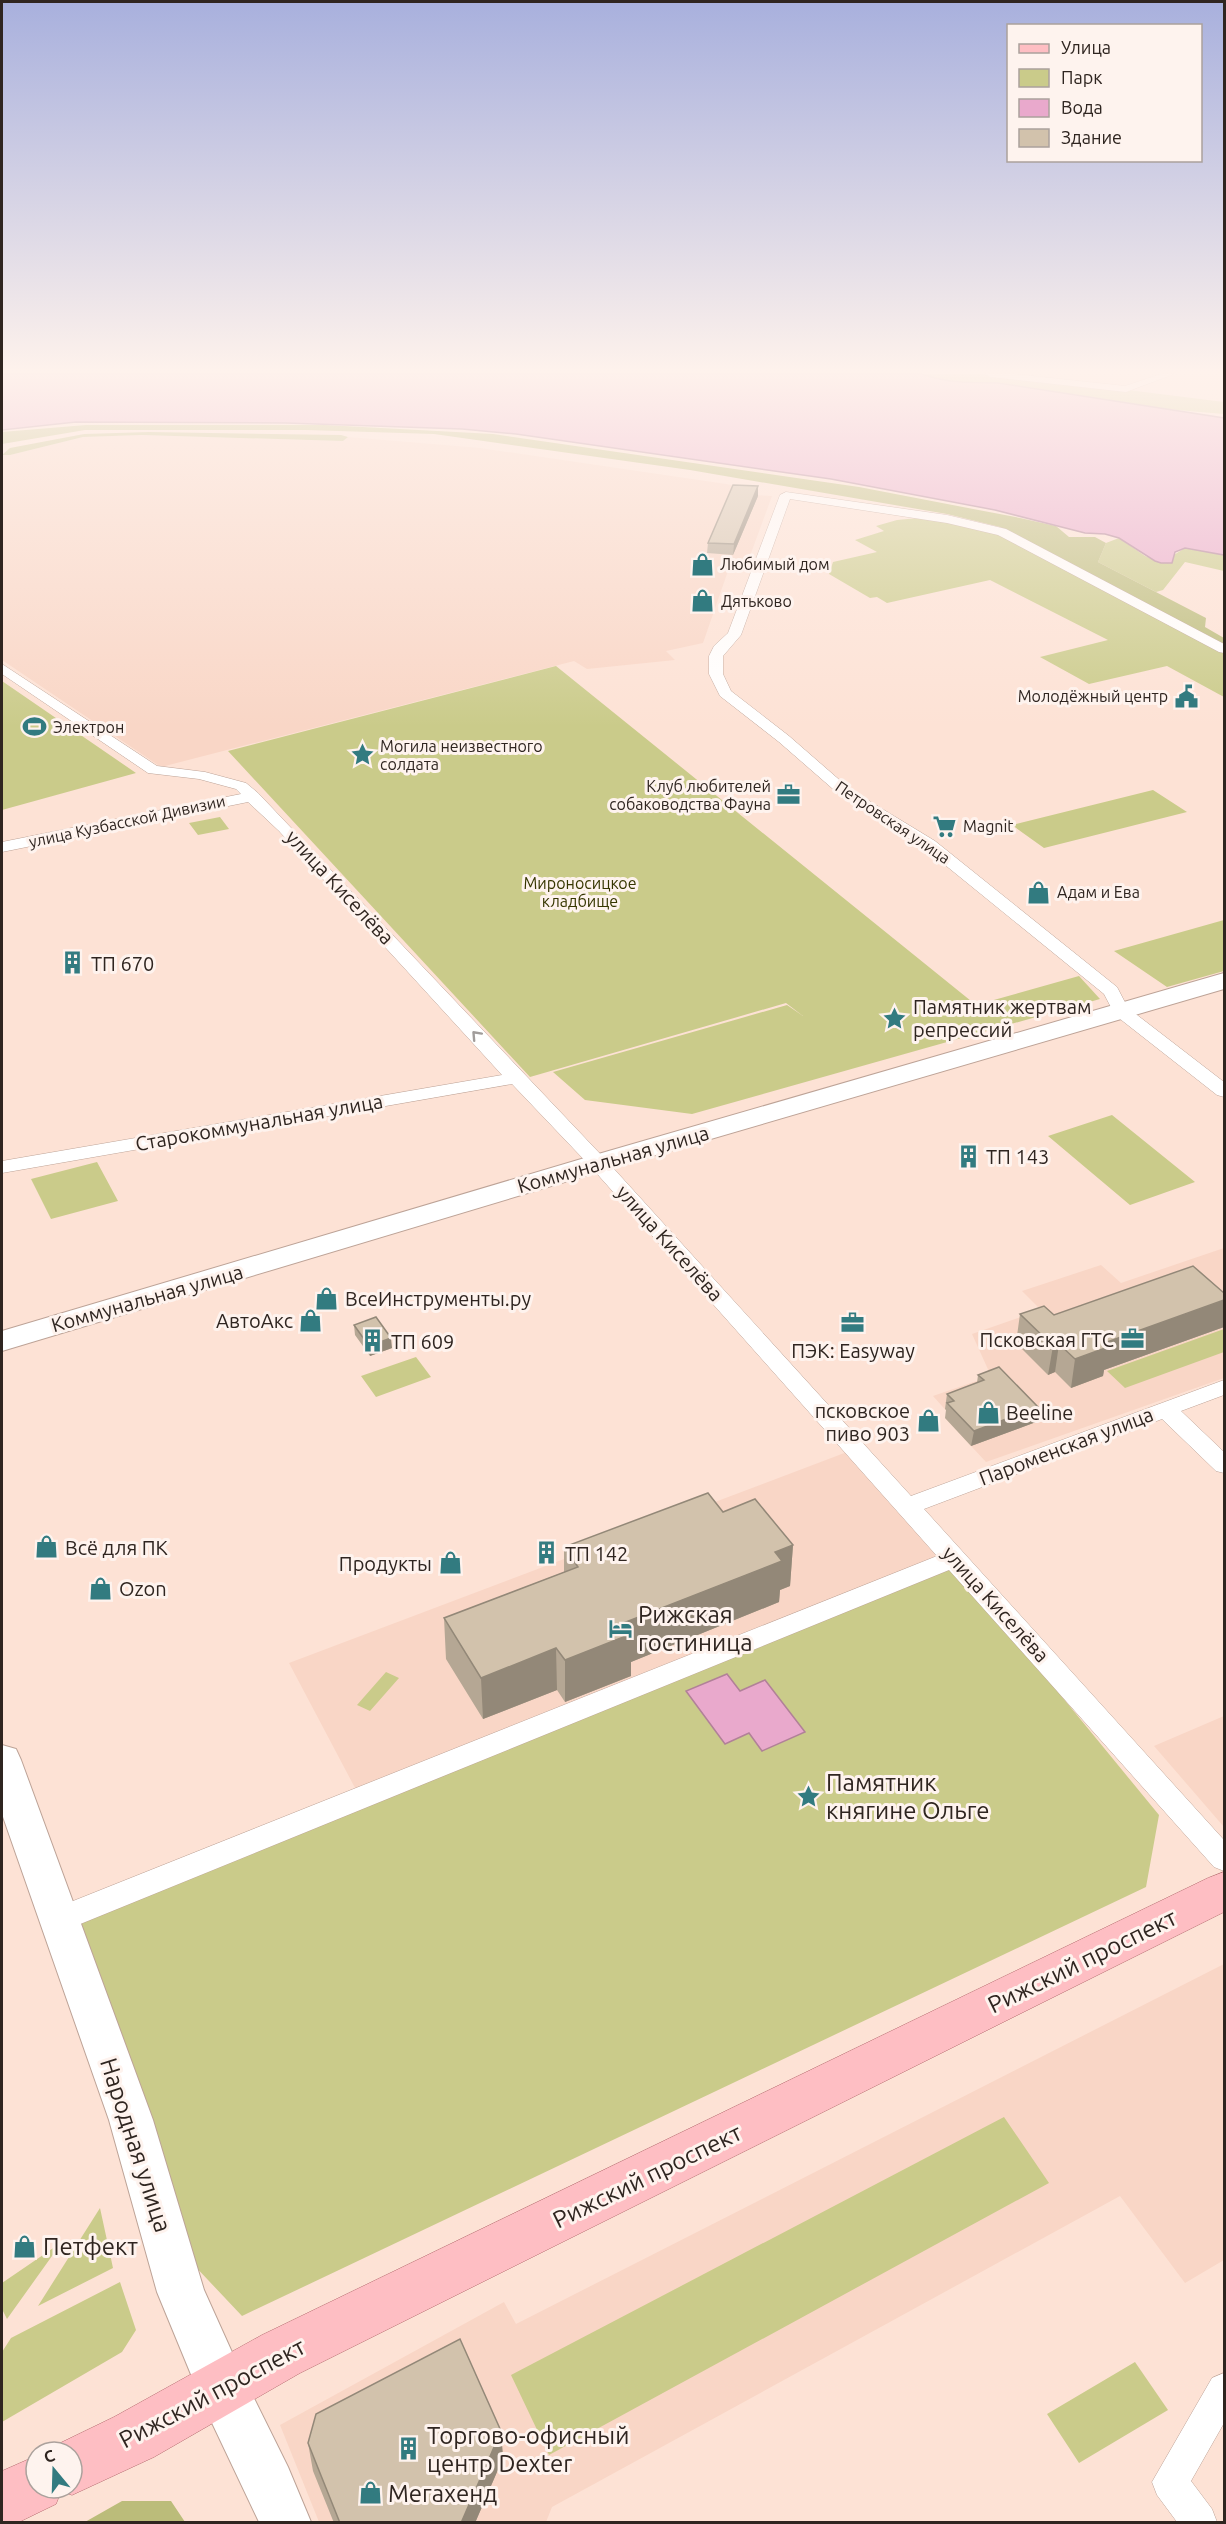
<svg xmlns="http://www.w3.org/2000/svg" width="1226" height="2524" viewBox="0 0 1226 2524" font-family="Ubuntu,sans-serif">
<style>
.built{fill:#f9d6c6}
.green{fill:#cacb8a}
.forest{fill:#bbbc7a}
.water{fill:#e9a9cc;stroke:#b18198;stroke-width:1.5}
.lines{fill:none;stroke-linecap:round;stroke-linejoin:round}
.street-casing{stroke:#bda397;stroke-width:1}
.secondary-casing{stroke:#bda397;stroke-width:2}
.primary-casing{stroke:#b56c70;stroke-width:1}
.street{fill:#fff;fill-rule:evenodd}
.secondary{fill:#fff;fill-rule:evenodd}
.primary{fill:#febec3;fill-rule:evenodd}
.wall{fill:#b5a794}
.shaded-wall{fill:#938878}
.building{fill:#d2c2ac;stroke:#938878;stroke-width:1.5}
.oneway{stroke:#a19d9b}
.labels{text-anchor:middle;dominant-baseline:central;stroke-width:6;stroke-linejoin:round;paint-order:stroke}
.far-poi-label{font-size:16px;fill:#2f2520;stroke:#fef3ee;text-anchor:start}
.far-street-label{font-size:16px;fill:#2f2520;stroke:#fef3ee}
.far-park-label{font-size:16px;fill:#363600;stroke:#fef3ee}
.street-label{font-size:20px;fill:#2f2520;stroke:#fef3ee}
.poi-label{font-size:20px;fill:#2f2520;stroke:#fef3ee;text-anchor:start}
.near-poi-label{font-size:24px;fill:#2f2520;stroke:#fef3ee;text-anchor:start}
.near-street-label{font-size:24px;fill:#2f2520;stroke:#fef3ee}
</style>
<rect width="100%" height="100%" fill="#fde2d5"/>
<path class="built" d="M142,435L343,441L348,437L480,448L726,484L752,489L751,495L772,496L750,556H744L740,568H729L703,643L666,651L675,660L587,669L574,661L161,767L2,660V455H10L83,437Z
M1224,1248V1378L986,1462L945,1418L951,1416L933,1396L991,1376L972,1334L1041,1310L1022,1291L1101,1265L1121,1283Z
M847,1452L953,1564L363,1803L289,1663Z
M1224,1716V1827L1154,1746Z
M1224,1964V2260L1185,2283L1120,2196L552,2507L546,2522H319L280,2425L504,2302L516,2324Z"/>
<path class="green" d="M922,374H999L1224,402V414L1165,409L998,383C973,383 946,383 922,374Z
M918,518C987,520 1052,557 1111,588C1149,608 1187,628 1224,648V697L1167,666L1089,684L1040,657L1108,640L990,580L887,603L877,597L870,598L829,574L833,562L877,552L855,540L884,531L876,526L897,520Z
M1119,538L1145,556L1161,563L1185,548L1224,555V571L1185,562L1163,590L1156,592L1098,562L1106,543Z
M556,666L976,1005L1079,976L1100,999L692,1114L585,1100L553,1072L787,1005L803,1016L786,1003L530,1077L228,751Z
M2,681L136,773L2,810Z
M1153,790L1187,812L1044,848L1012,825Z
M220,817L229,829L198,835L189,823Z
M1224,920V971L1167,987L1114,951Z
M1112,1115L1195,1182L1130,1205L1048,1136Z
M97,1162L118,1201L51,1219L31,1179Z
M1224,1329V1352L1125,1388L1107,1371Z
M416,1357L431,1377L376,1397L361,1376Z
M953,1564L1159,1815L1146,1887L242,2316L192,2263L77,1918Z
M386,1672L399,1678L370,1711L357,1705Z
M1004,2117L1049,2183L549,2455L511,2375Z
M100,2208L113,2268L38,2306Z
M62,2242L7,2319L2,2309V2283Z
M120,2282L136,2330L122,2352L2,2422V2352L11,2338Z
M1135,2362L1168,2410L1079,2463L1047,2414Z"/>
<path class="forest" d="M86,425H325L493,434L859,487L1020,518L1056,526L1069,537H1095L1106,543L1098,562L1206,618L1205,627L1224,638V644L1000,527L947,514L690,470L434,434L306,430H85L2,444V432Z
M149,432L341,435L348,437L343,441L142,435L83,437L10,455H2L10,448L84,434Z
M122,2501H171L185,2522H85Z"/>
<path class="water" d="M2,374H922C946,383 973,383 998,383L1224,418V555L1185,548L1175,552L1172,563H1161L1155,561L1119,538L1105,534L1085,533L995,510L831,479L516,434L462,429L286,423L76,422L2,430Z
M727,1674L740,1691L765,1680L805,1732L762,1751L749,1733L725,1744L686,1691Z"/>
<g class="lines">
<defs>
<path id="street" d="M985,374H1014L1125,386L1161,374H1174L1126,392L990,377Z
M786,492L947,515L1006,529L1224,644V653L1219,652L998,535L947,523L790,499L741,635L723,656V674L731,691L789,736L851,790L935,841L1117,987L1128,1008L1224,1082V1097L1217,1095L1115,1015L1104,994L923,847L841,796L779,742L720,696L709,674V656L714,646L728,633L780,495Z
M2,664L157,766L205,772L246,783L258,793L605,1159L911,1496L1224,1380V1395L1181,1411L1224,1452V1473L1216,1471L1162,1419L924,1509L1224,1840V1871L1214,1867L949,1570L68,1929L58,1932L48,1929L43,1920L48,1911L937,1556L591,1167L512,1084L2,1173V1161L502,1075L279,831L248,802L2,852V842L241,794L236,789L199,779L148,773L2,674Z
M1224,2373V2423L1191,2481L1212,2509L1217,2522H1177L1157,2495L1152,2482L1212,2378Z"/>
<path id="secondary" d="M1224,973V989L608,1169L2,1351V1331L588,1157Z
M2,1745L16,1749L21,1760L153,2120L204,2290L240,2370L288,2467L311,2522H259L204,2406L157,2292L109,2120L2,1814Z"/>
<path id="primary" d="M1224,1872V1912L300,2373L154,2457L72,2495L61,2491L56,2504L19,2522H2V2471L36,2456V2488H72V2452H50L52,2447L114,2417L262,2335L1208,1878Z"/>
</defs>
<use href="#street" class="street-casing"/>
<use href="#secondary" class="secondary-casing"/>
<use href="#primary" class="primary-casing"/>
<use href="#street" class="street"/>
<use href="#secondary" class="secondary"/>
<use href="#primary" class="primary"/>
</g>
<path class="wall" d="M758,496L733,555L707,553L708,543Z
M1020,1314L1054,1315L1224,1327L1104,1370L1103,1376L1071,1388L1055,1372L1048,1375L1016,1343Z
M354,1325L392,1348L370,1356L355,1335Z
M978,1375L1038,1407L1036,1422L971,1446L945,1418L946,1410L945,1409L947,1394L977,1383Z
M723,1512L793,1545L790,1586L780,1590L779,1602L631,1662V1676L565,1702L557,1690L483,1719L446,1659L444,1618L564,1572V1547Z
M501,2431L503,2458L475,2523H334L313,2471L308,2443Z"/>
<path class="shaded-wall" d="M758,486V496L733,555L734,544Z
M1224,1300V1327L1104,1370L1103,1376L1071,1388L1075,1359L1104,1343Z
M391,1338L392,1348L370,1356L369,1346Z
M1059,1344L1055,1372L1048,1375L1053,1346Z
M1038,1407L1036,1422L971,1446L974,1431Z
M793,1545L790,1586L780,1590L779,1602L631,1662V1676L565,1702V1660L623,1623L775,1552Z
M556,1648L557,1690L483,1719L481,1678Z
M501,2431L503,2458L475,2523H461Z"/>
<path class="building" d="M733,485L758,486L734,544L708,543Z
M1193,1266L1224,1293V1300L1104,1343L1108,1347L1075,1359L1059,1344L1053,1346L1020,1314L1044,1306L1054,1315Z
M376,1317L391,1338L369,1346L354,1325Z
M999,1367L1038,1407L974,1431L947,1403L954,1401L947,1394L984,1380L978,1375Z
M708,1493L723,1512L755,1499L793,1545L775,1552L782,1561L623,1623L631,1634L565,1660L556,1648L481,1678L444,1618L578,1567L564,1547Z
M460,2339L501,2431L461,2523H340L308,2443L316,2414Z"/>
<defs><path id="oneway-chevron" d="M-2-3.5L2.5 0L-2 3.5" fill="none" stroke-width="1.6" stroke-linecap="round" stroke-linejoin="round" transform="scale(1.5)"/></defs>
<use class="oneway" href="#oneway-chevron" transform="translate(476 1035) rotate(-133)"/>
<linearGradient id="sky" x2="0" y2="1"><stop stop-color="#a8b0dd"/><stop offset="0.51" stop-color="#fef2ec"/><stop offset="1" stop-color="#fef2ec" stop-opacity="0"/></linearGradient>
<rect width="1226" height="727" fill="url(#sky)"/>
<defs>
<symbol id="shop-bare" viewBox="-9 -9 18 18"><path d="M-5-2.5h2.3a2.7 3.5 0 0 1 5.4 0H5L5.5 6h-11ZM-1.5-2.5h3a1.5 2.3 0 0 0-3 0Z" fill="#327b80" stroke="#fef3ee" stroke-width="2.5" paint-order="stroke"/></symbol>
<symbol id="civic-bare" viewBox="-9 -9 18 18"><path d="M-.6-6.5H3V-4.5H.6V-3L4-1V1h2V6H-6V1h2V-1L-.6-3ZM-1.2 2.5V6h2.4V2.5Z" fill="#327b80" stroke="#fef3ee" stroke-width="2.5" paint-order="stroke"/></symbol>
<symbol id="stadium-bare" viewBox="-9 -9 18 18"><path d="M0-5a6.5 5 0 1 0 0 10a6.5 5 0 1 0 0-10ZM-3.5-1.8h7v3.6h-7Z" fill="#327b80" stroke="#fef3ee" stroke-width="2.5" paint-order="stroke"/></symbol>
<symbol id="sight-bare" viewBox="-9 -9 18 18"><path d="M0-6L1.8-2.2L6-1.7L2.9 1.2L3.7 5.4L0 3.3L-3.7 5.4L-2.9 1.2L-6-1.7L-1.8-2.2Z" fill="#327b80" stroke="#fef3ee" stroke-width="2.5" paint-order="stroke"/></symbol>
<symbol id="office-bare" viewBox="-9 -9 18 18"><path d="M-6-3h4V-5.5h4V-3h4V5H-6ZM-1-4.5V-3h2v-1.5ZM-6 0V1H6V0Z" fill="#327b80" stroke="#fef3ee" stroke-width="2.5" paint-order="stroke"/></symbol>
<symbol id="supermarket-bare" viewBox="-9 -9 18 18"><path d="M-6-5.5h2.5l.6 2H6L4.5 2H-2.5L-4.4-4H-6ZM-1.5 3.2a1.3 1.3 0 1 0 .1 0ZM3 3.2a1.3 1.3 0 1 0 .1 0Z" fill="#327b80" stroke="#fef3ee" stroke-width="2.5" paint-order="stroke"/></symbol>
<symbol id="building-bare" viewBox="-9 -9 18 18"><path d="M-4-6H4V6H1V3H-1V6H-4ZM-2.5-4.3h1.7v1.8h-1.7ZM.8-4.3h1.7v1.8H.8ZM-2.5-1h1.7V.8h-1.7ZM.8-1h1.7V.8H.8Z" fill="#327b80" stroke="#fef3ee" stroke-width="2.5" paint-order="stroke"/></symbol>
<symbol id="hotel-bare" viewBox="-9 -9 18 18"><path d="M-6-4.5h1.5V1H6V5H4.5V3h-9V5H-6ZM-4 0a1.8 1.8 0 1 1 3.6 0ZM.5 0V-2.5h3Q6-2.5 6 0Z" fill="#327b80" stroke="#fef3ee" stroke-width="2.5" paint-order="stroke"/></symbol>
</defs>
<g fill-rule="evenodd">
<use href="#shop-bare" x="686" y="548" width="33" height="33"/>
<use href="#shop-bare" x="686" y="584" width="33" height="33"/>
<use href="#civic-bare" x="1170" y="680" width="33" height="33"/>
<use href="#stadium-bare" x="18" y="710" width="33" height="33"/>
<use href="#sight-bare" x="346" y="738" width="33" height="33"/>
<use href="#office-bare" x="772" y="778" width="33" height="33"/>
<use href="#supermarket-bare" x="928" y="810" width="33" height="33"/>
<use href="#shop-bare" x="1022" y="876" width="33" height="33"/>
<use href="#building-bare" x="56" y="946" width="33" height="33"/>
<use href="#sight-bare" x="878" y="1002" width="33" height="33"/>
<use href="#building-bare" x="952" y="1140" width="33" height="33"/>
<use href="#shop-bare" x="310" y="1282" width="33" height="33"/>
<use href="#shop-bare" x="294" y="1304" width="33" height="33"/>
<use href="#office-bare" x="836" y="1306" width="33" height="33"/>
<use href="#office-bare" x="1116" y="1322" width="33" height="33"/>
<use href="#building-bare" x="356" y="1324" width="33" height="33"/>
<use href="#shop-bare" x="972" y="1396" width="33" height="33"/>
<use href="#shop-bare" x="912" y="1404" width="33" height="33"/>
<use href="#shop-bare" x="30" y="1530" width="33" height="33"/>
<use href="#building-bare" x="530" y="1536" width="33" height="33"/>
<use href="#shop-bare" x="434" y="1546" width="33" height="33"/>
<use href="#shop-bare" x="84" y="1572" width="33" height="33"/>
<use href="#hotel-bare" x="604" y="1612" width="33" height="33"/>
<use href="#sight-bare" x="792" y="1780" width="33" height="33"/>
<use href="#shop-bare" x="8" y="2230" width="33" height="33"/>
<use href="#building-bare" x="392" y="2432" width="33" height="33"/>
<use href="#shop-bare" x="354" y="2476" width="33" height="33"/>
</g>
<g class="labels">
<g class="far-poi-label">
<text x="720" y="564">Любимый дом</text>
<text x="721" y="601">Дятьково</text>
<text x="1168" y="696" text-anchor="end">Молодёжный центр</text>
<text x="53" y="727">Электрон</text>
<text x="380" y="746">Могила неизвестного<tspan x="380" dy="18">солдата</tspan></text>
<text x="771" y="786" text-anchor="end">Клуб любителей<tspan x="771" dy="18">собаководства Фауна</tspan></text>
<text x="963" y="826">Magnit</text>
<text x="1057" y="892">Адам и Ева</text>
</g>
<g class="far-street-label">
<text transform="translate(127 821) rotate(-12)">улица Кузбасской Дивизии</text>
<text transform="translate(893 822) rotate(34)">Петровская улица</text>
</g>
<g class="far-park-label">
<text x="580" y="883">Мироносицкое<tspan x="580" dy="18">кладбище</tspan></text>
</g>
<g class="street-label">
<text transform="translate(340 887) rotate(47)">улица Киселёва</text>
<text transform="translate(259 1122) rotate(-10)">Старокоммунальная улица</text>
<text transform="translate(613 1159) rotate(-16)">Коммунальная улица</text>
<text transform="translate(670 1243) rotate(48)">улица Киселёва</text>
<text transform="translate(147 1298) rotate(-16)">Коммунальная улица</text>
<text transform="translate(1066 1446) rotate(-21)">Пароменская улица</text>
<text transform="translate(996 1604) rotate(48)">улица Киселёва</text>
</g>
<g class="poi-label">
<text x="91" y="963">ТП 670</text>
<text x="913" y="1006">Памятник жертвам<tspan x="913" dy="23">репрессий</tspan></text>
<text x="986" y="1156">ТП 143</text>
<text x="345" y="1298">ВсеИнструменты.ру</text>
<text x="293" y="1320" text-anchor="end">АвтоАкс</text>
<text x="1114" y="1339" text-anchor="end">Псковская ГТС</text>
<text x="391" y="1341">ТП 609</text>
<text x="853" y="1350" text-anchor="middle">ПЭК: Easyway</text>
<text x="910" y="1410" text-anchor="end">псковское<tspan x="910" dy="23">пиво 903</tspan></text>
<text x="1006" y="1412">Beeline</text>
<text x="65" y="1547">Всё для ПК</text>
<text x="565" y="1553">ТП 142</text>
<text x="432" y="1563" text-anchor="end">Продукты</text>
<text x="119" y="1588">Ozon</text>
</g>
<g class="near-poi-label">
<text x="638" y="1614">Рижская<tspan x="638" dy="28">гостиница</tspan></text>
<text x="826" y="1782">Памятник<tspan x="826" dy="28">княгине Ольге</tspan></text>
<text x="43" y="2246">Петфект</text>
<text x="427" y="2435">Торгово-офисный<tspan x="427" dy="28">центр Dexter</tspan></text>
<text x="388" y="2493">Мегахенд</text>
</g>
<g class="near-street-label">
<text transform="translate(1082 1961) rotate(-26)">Рижский проспект</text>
<text transform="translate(136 2145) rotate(72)">Народная улица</text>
<text transform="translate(647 2176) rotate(-26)">Рижский проспект</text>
<text transform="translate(212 2393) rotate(-28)">Рижский проспект</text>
</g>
</g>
<rect width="1226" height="2524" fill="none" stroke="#2f2520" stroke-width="6"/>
<rect x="1007" y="24" width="195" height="138" fill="#fef3ee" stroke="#aba19c" stroke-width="1.5"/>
<rect x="1019" y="44" width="30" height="9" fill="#febec3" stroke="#aba19c" stroke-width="1.5"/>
<text x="1061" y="54" font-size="18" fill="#2f2520">Улица</text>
<rect x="1019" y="69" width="30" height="18" fill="#cacb8a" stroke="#aba19c" stroke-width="1.5"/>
<text x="1061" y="84" font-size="18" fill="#2f2520">Парк</text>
<rect x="1019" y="99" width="30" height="18" fill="#e9a9cc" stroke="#aba19c" stroke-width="1.5"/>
<text x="1061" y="114" font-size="18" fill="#2f2520">Вода</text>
<rect x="1019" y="129" width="30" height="18" fill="#d2c2ac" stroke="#aba19c" stroke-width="1.5"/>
<text x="1061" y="144" font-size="18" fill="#2f2520">Здание</text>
<g transform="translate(54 2470) rotate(341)"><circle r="28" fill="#fef3ee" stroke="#aba19c" stroke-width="1.5"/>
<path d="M0-4.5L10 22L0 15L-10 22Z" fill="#327b80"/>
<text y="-9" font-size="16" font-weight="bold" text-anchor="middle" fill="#2f2520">С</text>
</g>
</svg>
